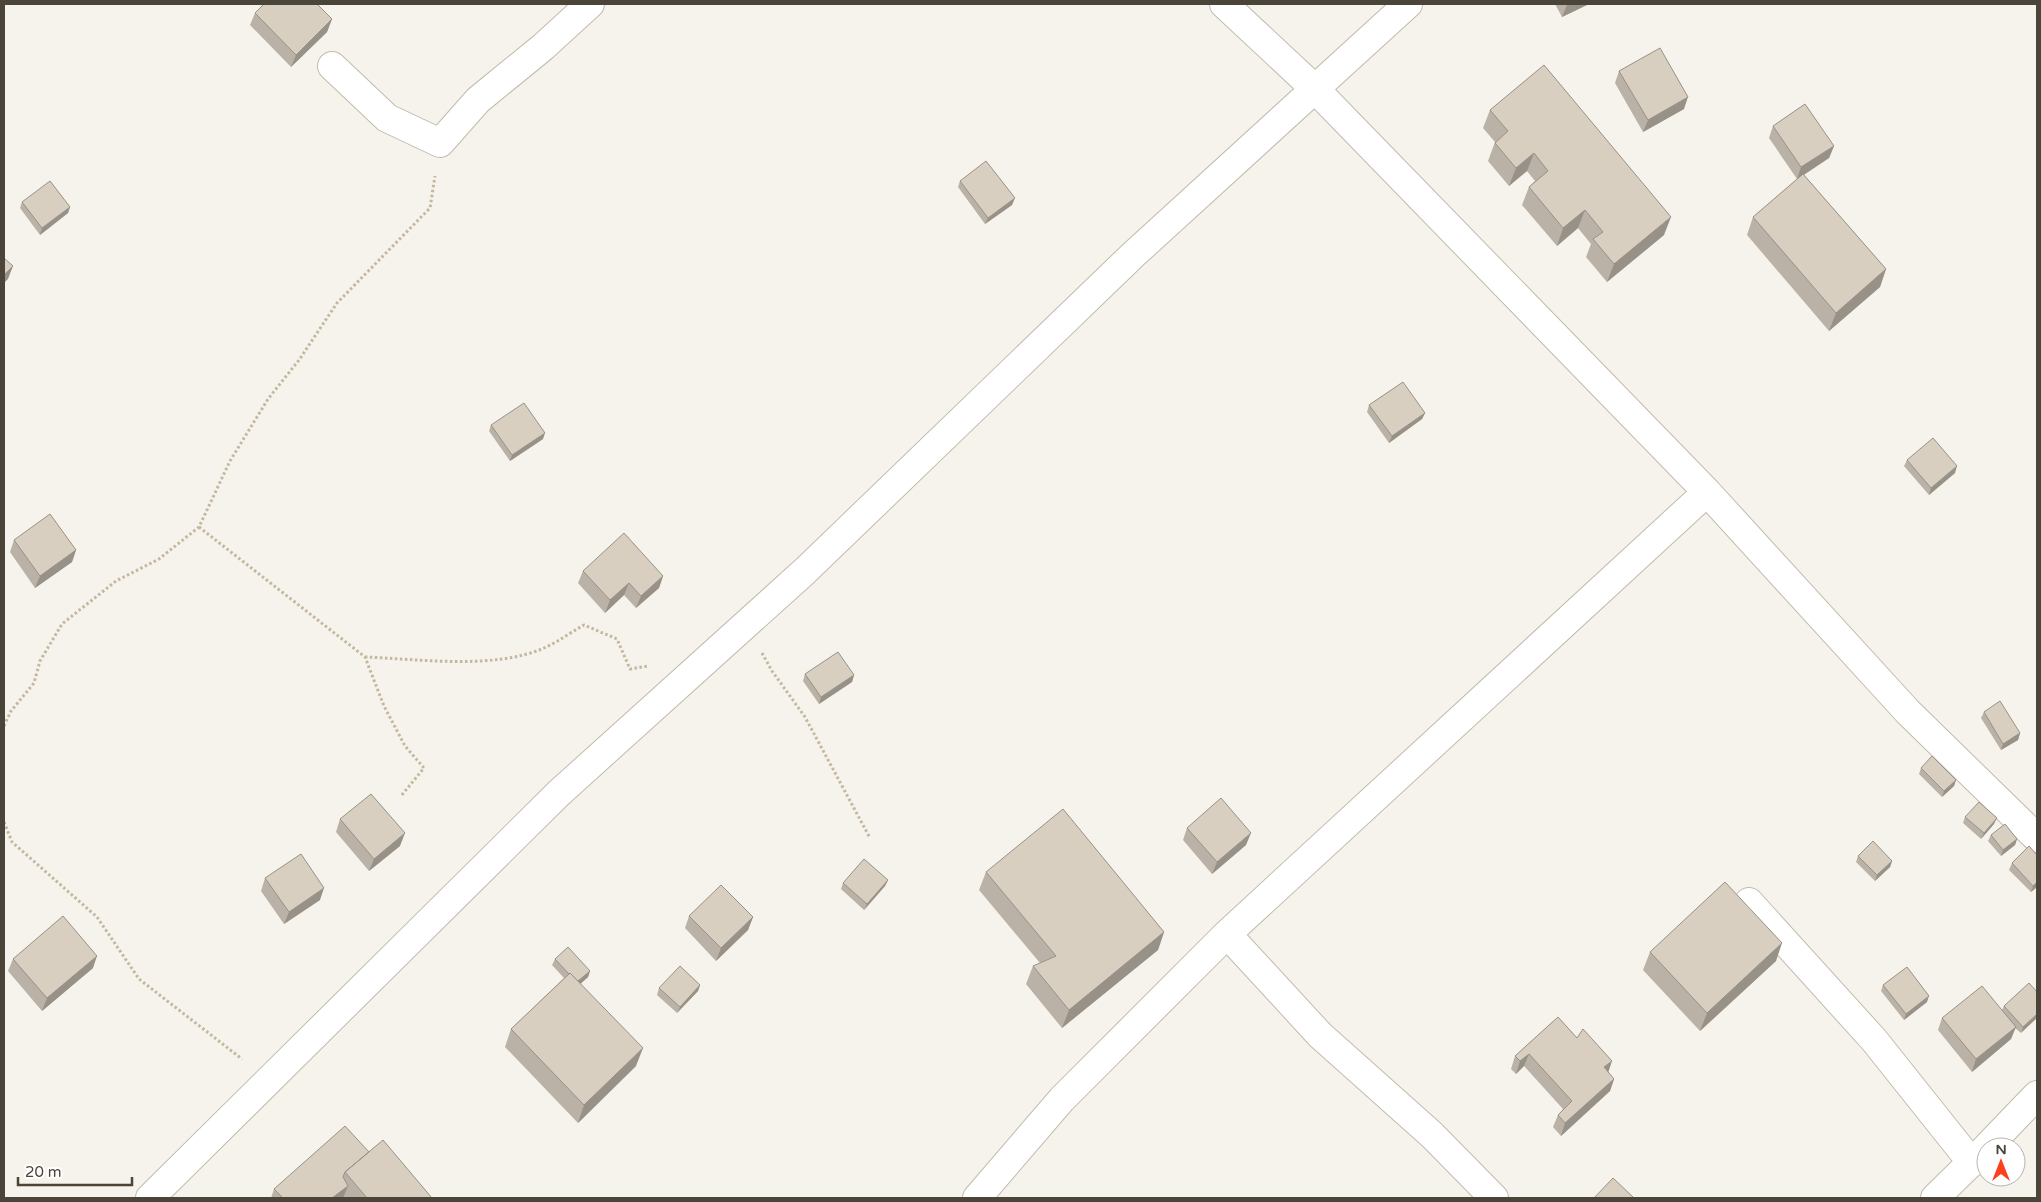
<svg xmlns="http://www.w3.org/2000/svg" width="2041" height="1202" viewBox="0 0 2041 1202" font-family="'Varela Round',sans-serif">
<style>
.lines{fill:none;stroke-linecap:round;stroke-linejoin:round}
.minor-casing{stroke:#c2bbae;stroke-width:30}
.path{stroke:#c4b79f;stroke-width:3;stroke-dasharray:2.5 2.5;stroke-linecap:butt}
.minor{stroke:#fff;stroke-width:28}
.wall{fill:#bab2a6}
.shaded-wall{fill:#979187}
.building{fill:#d8cfc1;stroke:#979187}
</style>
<rect width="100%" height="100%" fill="#f6f3ec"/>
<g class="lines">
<defs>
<path id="minor" d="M1224,4L1315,89L1707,492L1908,712L2037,838
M332,66L387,118L440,143L478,100L543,47L590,4
M1749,902L1874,1040L1972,1163
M1227,934L1320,1035L1432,1135L1494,1198
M1987,1147L2037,1095
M150,1198L559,793L805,571L1134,254L1408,4
M977,1198L1062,1099L1227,934L1707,492
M1935,1198L1985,1149"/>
</defs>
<use href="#minor" class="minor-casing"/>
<path class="path" d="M199,527L365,657L384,706L405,746L424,768L401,796
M762,653L772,671L805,717L870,838
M365,657C419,659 494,670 544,648C558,642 571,632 584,625L617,639L630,669L648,666
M4,726L11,711L34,683L40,661L62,624L116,581L159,559L199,527L230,461L268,399L299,360L337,303L430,208L435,176
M4,822L12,842L97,917L139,979L242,1059"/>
<use href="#minor" class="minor"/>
</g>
<path class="wall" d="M1555,4H1589L1562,17Z
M255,13L332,19L327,32L291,67L250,25Z
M1619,71L1684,109L1643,132L1615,83Z
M1490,110L1664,235L1607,282L1586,257L1591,244L1578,228L1557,246L1522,205L1529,187L1535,181L1527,171L1509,186L1488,161L1495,142L1483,128Z
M1773,126L1834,146L1829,158L1804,175L1886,269L1880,287L1829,331L1747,235L1753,217L1797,179L1769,138Z
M960,181L1012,205L985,224L958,187Z
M22,202L70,207L68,213L40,235L20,208Z
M1369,405L1425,413L1422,419L1389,443L1367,412Z
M491,425L543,439L510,461L489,431Z
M1907,460L1955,473L1929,495L1904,466Z
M14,540L76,550L72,562L35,588L10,552Z
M583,571L663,576L659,588L636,608L624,595L605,613L578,583Z
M805,674L854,675L852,682L819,704L803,681Z
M1984,712L2020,733L2018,740L2001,750L1981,718Z
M1921,768L1956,780L1954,786L1942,797L1919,774Z
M1965,817L1994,824L1981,839L1963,823Z
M340,819L400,846L369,871L336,832Z
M1187,828L1246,845L1212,874L1183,840Z
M1991,835L2017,839L2015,845L2001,856L1988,841Z
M2037,855V887L2031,892L2009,870L2012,863Z
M1858,856L1892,861L1890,867L1875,881L1856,862Z
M986,872L1164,932L1158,950L1062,1028L1026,984L1033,966L1040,963L979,890Z
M265,878L320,900L284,924L261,891Z
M888,880L885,886L864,910L841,889L843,883Z
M689,916L753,917L748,930L716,961L685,928Z
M1650,952L1776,961L1700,1031L1643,970Z
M13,959L93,968L42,1011L8,971Z
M555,959L590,971L588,977L580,984L636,1066L578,1123L505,1047L511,1029L564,978L552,965Z
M700,985L698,991L677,1013L657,995L659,988Z
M1883,985L1927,1002L1904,1020L1881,991Z
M2037,992L2021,1033L2015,1028L2011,1039L1972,1072L1938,1030L1942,1018L2002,1010L2004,1006Z
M1558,1017L1614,1079L1610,1091L1561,1136L1553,1127L1558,1115L1563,1109L1524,1066L1516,1074L1511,1069L1515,1056Z
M369,1152L432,1198H345L344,1197L343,1198H271L274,1189Z"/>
<path class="shaded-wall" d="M1569,4H1589L1562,17L1567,5Z
M332,19L327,32L291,67L296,55Z
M1688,97L1684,109L1643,132L1648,120Z
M1834,146L1829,158L1797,179L1801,167Z
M1534,153L1527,171L1509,186L1516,168Z
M1015,198L1012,205L985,224L988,218Z
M70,207L68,213L40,235L42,228Z
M1585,210L1578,228L1557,246L1563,228Z
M1671,217L1664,235L1607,282L1614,264Z
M13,266L8,279L4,283V275Z
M1886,269L1880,287L1829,331L1836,313Z
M1425,413L1422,419L1389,443L1392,436Z
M545,433L543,439L510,461L512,455Z
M1957,466L1955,473L1929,495L1931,488Z
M76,550L72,562L35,588L40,576Z
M663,576L659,588L636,608L641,596Z
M629,583L624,595L605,613L610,600Z
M854,675L852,682L819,704L821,697Z
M2020,733L2018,740L2001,750L2003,744Z
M1956,780L1954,786L1942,797L1944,791Z
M1997,818L1994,824L1981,839L1984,833Z
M405,833L400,846L369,871L374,859Z
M1251,833L1246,845L1212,874L1217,862Z
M2017,839L2015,845L2001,856L2003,850Z
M1892,861L1890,867L1875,881L1877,875Z
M888,880L885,886L864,910L867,904Z
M2037,882V887L2031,892L2033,886Z
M324,888L320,900L284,924L289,912Z
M753,917L748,930L716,961L721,948Z
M1164,932L1158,950L1062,1028L1069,1010Z
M1782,943L1776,961L1700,1031L1707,1013Z
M97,956L93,968L42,1011L47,998Z
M590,971L588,977L575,989L577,982Z
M700,985L698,991L677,1013L680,1007Z
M1929,996L1927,1002L1904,1020L1906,1014Z
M2037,1014V1018L2021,1033L2023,1027Z
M2016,1027L2011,1039L1972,1072L1976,1059Z
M643,1048L636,1066L578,1123L584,1105Z
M1529,1054L1524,1066L1516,1074L1520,1061Z
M1612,1061L1608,1073L1604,1067Z
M1614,1079L1610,1091L1561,1136L1565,1123Z
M348,1186L343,1198H332Z"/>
<path class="building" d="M264,4H317L332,19L296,55L255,13Z
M1660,48L1688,97L1648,120L1619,71Z
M1544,65L1671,217L1614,264L1593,239L1603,232L1585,210L1563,228L1529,187L1548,171L1534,153L1516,168L1495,143L1508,131L1490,110Z
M1805,104L1834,146L1801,167L1773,126Z
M986,161L1015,198L988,218L960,181Z
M1803,174L1886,269L1836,313L1753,217Z
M50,181L70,207L42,228L22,202Z
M4,258L13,266L4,275Z
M1403,382L1425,413L1392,436L1369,405Z
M524,403L545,433L512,455L491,425Z
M1933,438L1957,466L1931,488L1907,460Z
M50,514L76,550L40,576L14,540Z
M624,533L663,576L641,596L629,583L610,600L583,571Z
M838,652L854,675L821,697L805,674Z
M2000,701L2020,733L2003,744L1984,712Z
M1932,756L1956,780L1944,791L1921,768Z
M371,794L405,833L374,859L340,819Z
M1221,798L1251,833L1217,862L1187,828Z
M1979,802L1997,818L1984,833L1965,817Z
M1063,809L1164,932L1069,1010L1033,966L1056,956L986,872Z
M2005,824L2017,839L2003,850L1991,835Z
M1873,841L1892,861L1877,875L1858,856Z
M2029,846L2037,855V882L2033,886L2012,863Z
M301,854L324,888L289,912L265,878Z
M864,859L888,880L867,904L843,883Z
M1725,882L1782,943L1707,1013L1650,952Z
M721,885L753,917L721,948L689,916Z
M63,916L97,956L47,998L13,959Z
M568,947L590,971L578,981L570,973L569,974L555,959Z
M680,966L700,985L680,1007L659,988Z
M1907,967L1929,996L1906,1014L1883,985Z
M570,973L643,1048L584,1105L511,1029Z
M2029,983L2037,992V1014L2023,1027L2004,1006Z
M1982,986L2016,1027L1976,1059L1942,1018Z
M1558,1017L1577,1038L1583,1029L1612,1061L1604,1067L1614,1079L1565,1123L1558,1115L1572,1101L1529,1054L1520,1061L1515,1056Z
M345,1126L369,1152L345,1172L343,1177L348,1186L332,1198H283L274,1189Z
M383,1140L432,1198H367L345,1172Z
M1613,1178L1633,1197L1631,1198H1594Z"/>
<rect width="2041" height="1202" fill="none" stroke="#4b4439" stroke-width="10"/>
<g transform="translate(2001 1162)"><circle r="24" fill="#ffffff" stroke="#b7b4b0"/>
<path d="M0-4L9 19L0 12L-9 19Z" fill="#fc3f1d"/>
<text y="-8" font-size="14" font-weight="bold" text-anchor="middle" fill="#4b4439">N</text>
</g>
<path d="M18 1177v8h114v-8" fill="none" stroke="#4b4439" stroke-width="2.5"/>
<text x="25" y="1177" font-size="15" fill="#4b4439" stroke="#ffffff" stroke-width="4" paint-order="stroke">20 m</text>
</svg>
